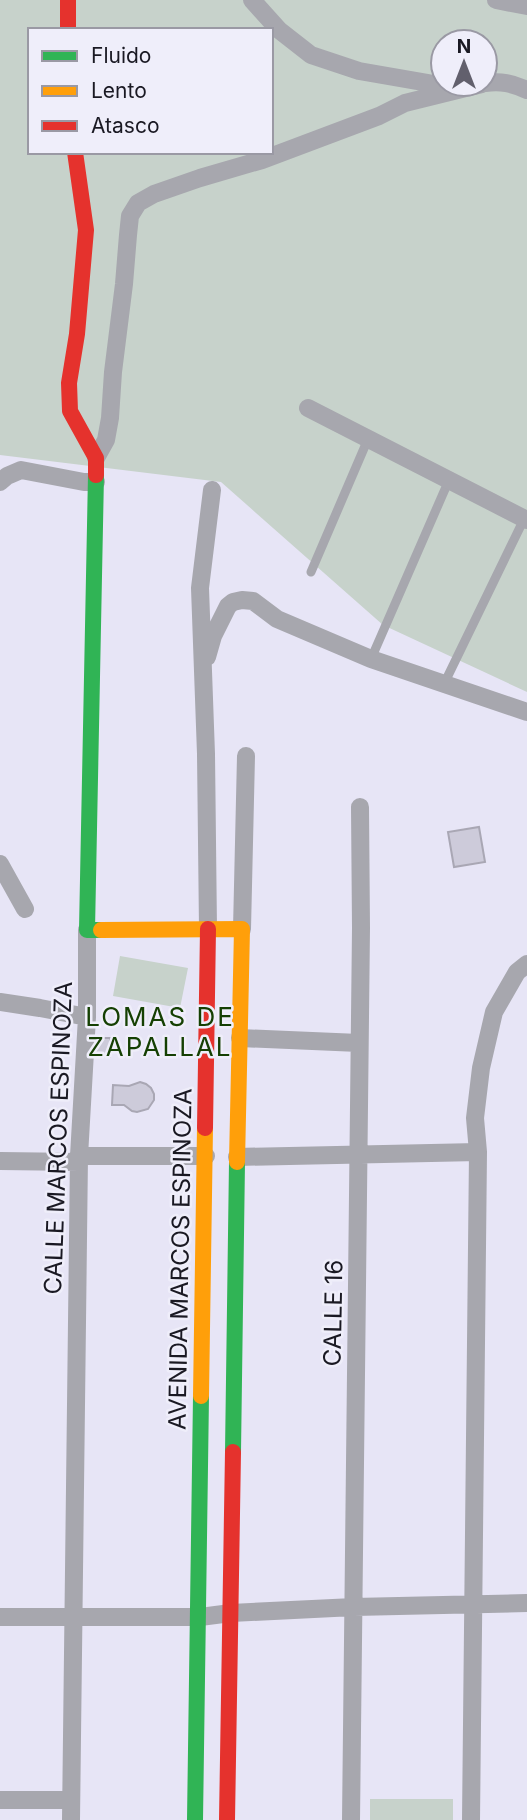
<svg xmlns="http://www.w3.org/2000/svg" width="527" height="1820" viewBox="0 0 527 1820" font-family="Inter,sans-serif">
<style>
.green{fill:#c7d2cb;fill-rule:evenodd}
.building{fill:#cdcbda;stroke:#a9a7b4;stroke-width:2}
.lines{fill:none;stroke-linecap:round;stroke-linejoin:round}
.lane{stroke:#a7a7ae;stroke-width:9}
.street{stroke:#a7a7ae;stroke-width:18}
.fast{stroke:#30b455;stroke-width:16}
.slow{stroke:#ff9f0a;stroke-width:16}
.jam{stroke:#e5322d;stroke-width:16}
.labels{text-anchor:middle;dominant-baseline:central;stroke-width:5;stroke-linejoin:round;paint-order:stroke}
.street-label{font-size:24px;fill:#1a1923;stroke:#efeefa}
.neighbourhood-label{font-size:26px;letter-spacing:2px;fill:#154003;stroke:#efeefa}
</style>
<rect width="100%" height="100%" fill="#e7e5f6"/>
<path class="green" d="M0,0H527V692L383,625L221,482L0,455ZM30,30H271V152H30ZM443,42H485V84H443Z
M120,956L188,968L180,1008L113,996Z
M370,1799H453V1820H370Z"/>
<path class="building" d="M479,827L485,862L454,867L448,832Z
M97,1038H110V1057H96Z
M140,1082L146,1084L151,1088L154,1094V1100L148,1109L137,1112L132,1111L124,1105H112L113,1085L129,1086Z"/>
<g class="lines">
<path class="lane" d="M311,572L368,439
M371,659L449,480
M444,684L524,519"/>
<path class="street" d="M252,0L279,30L311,55L359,71L457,88
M496,0L527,6
M485,83C501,81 512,83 527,90
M308,408L527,520
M96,458L106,440L110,418L113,372L124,284L128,235L130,216L138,203L154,194L200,178L262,160L379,116L405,103L482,84
M0,482L7,476L21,470L84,482H96
M207,657L213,636L228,606L233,602L242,600L253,601L277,619L371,659L527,712
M0,864L25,909
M208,929L206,754L200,588L212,490
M242,929L246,756
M0,1002L40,1008L87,1017
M240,1038L359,1043
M79,1156H206
M237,1157L478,1152
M0,1161L79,1162
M0,1617H200L231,1613L354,1607L527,1603
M0,1800H71
M71,1820L79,1156L87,1017V930
M351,1820L361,928L360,807
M471,1820L478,1152L475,1118L481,1068L494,1012L517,972L527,964"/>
<path class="fast" d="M96,475L87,930H101
M233,1452L237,1162
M195,1820L201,1396"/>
<path class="slow" d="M101,930L242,929L237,1162
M201,1396L205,1128"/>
<path class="jam" d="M68,0V30
M75,152L86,230L77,334L69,383L70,411L96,458V475
M205,1128L208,929
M227,1820L233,1452"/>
</g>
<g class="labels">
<g class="street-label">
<text transform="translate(58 1138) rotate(-88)">CALLE MARCOS ESPINOZA</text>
<text transform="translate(180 1259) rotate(-89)">AVENIDA MARCOS ESPINOZA</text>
<text transform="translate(333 1313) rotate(-89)">CALLE 16</text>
</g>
<g class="neighbourhood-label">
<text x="160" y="1016">LOMAS DE<tspan x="160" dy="30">ZAPALLAL</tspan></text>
</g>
</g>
<rect x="28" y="28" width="245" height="126" fill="#efeefa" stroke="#9a99a4" stroke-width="2"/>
<rect x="42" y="51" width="35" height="10" fill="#30b455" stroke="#9a99a4" stroke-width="2"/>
<text x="91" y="63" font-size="21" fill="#1a1923">Fluido</text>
<rect x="42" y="86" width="35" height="10" fill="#ff9f0a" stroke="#9a99a4" stroke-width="2"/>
<text x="91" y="98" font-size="21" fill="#1a1923">Lento</text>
<rect x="42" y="121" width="35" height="10" fill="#e5322d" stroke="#9a99a4" stroke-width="2"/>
<text x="91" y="133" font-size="21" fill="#1a1923">Atasco</text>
<g transform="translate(464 63)"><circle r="33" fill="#efeefa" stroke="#9a99a4" stroke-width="2"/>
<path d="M0-5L12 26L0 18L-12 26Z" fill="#62606d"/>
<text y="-10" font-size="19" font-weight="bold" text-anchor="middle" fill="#1a1923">N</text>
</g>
</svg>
